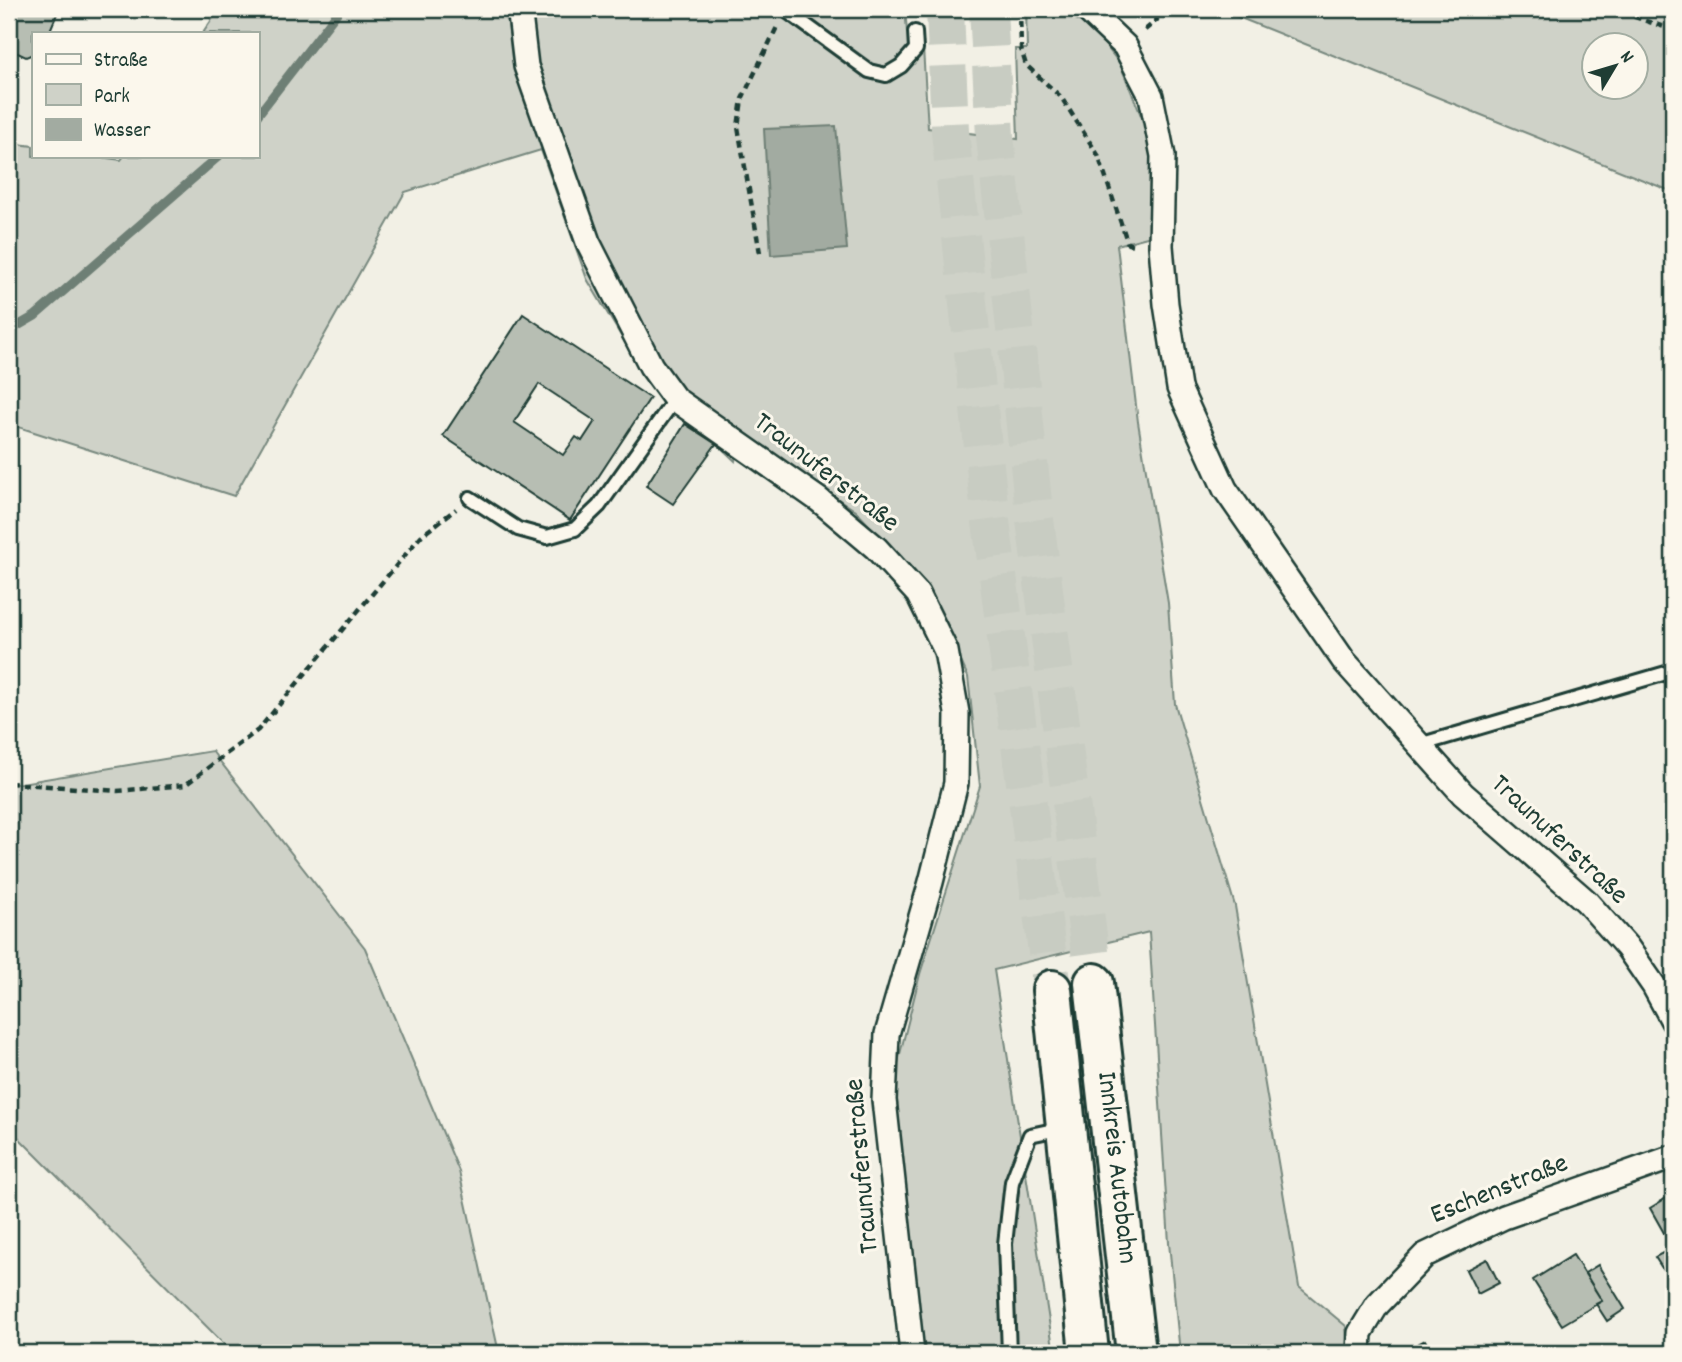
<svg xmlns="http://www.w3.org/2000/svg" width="1682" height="1362" viewBox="0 0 1682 1362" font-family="Dekko,sans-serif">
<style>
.green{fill:#cfd2c8;stroke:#77887e;stroke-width:2;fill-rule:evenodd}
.water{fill:#a2aba1;stroke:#6e7f75;stroke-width:2}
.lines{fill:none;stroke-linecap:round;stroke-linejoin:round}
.stream{stroke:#6e7f75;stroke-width:9}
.building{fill:#b7beb3;stroke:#1f3d34;stroke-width:2;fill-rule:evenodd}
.highway-tunnel{stroke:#c8ccc2;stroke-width:38;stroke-dasharray:38 19;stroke-linecap:butt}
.lane-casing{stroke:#1f3d34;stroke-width:18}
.street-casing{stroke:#1f3d34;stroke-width:28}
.highway-casing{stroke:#1f3d34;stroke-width:44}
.path{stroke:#1f3d34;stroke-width:4.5;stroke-dasharray:7 5;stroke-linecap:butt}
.lane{stroke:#fbf7ec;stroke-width:12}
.street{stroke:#fbf7ec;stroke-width:23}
.highway{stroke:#fbf7ec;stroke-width:38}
.labels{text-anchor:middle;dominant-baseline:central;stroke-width:6;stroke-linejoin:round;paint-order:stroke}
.street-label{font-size:28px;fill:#1f3d34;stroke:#fbf7ec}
</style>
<rect width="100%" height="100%" fill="#f2f0e5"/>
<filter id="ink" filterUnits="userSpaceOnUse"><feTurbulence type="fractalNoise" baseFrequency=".0143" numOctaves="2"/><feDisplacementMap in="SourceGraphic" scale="14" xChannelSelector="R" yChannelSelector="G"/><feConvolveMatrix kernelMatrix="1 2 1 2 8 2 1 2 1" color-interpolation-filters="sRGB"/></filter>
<g filter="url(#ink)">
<path class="green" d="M219,9H905L907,32H922L928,128L1018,139L1015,49H1027L1026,9H1054L1090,26L1120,64L1154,147L1151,236L1117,245L1138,422L1168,603L1175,704L1235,906L1299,1287L1346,1326L1348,1353H1180L1169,1243L1149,932L994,970L1054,1353H923L904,1194L895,1074L920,974L980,786L968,677L929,590L856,511L739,432L735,461L645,376L587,279L541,150L405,192L234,496L9,424V143L33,146V156H92L121,160L124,156H257V33H203Z
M1218,9H1673V192ZM1594,46H1636V88H1594Z
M212,751L365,948L459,1171L499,1353H233L15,1134L9,1140V785Z"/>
<path class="water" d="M836,126L847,249L771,255L764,129Z"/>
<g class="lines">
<path class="stream" d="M257,116L340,9
M9,331L35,316L219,156"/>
</g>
<path class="building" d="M9,9H59L49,33H33V54L26,57L9,49Z
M523,314L650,398L570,520L443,436ZM539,384L595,421L582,441L576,437L563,455L514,422Z
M685,424L716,444L673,504L646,486Z
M1673,1194V1249L1650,1208Z
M1672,1248L1673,1249V1285L1655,1257Z
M1573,1255L1602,1301L1562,1325L1533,1280Z
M1487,1259L1499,1283L1478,1294L1466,1270Z
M1598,1265L1625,1309L1607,1321L1596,1304L1602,1301L1585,1273Z
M1425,1340L1432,1353H1401Z"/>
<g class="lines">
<path class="highway-tunnel" d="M945,9L950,131L990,514L1052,990
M988,9L995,136L1034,512L1094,983"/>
<defs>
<path id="lane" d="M784,9L869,71L886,75L901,66L916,49L915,32
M470,498L518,529L547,537L575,529L599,506L675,399
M1419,745L1673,671
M1009,1353L1005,1244L1012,1182L1030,1135L1063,1128"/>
<path id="street" d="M523,9L520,15L526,66L588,242L651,366L675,399L819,500L876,548L918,594L946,651L957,713L956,783L931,882L887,1034L884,1100L912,1353
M1086,9L1125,46L1151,96L1163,156L1161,246L1166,304L1179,388L1225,489L1344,661L1463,794L1586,901L1627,947L1654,986L1673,1021
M1359,1353L1360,1333L1377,1305L1425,1255L1504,1217L1673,1157"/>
<g id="highway">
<path id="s1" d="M1094,983L1136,1353"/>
<path d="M1052,990L1089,1353"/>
</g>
</defs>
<use href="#lane" class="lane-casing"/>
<use href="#street" class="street-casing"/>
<use href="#highway" class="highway-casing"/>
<path class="path" d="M1020,9L1021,49L1026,65L1061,97L1098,155L1128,244L1136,245
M1611,9L1673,30
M1145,30L1157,20L1151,9
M760,253L738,127L742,99L777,27
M9,783L117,791L185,785L258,730L421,536L456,509"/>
<use href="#lane" class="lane"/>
<use href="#street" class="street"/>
<use href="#highway" class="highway"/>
</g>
</g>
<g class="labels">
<g class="street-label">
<text transform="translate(825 474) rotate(38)">Traunuferstraße</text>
<text transform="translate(1558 841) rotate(43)">Traunuferstraße</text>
<text transform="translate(864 1166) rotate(-95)">Traunuferstraße</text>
<text stroke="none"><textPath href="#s1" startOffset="186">Innkreis Autobahn</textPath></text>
<text transform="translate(1500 1191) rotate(-22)">Eschenstraße</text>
</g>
</g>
<rect width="1682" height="1362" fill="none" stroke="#fbf7ec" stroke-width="35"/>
<rect x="18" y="18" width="1647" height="1327" fill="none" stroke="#1f3d34" stroke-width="2.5" filter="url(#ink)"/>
<rect x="32" y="32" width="228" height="126" fill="#fbf7ec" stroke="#a3ada2" stroke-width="2"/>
<rect x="46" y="54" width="35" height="10" fill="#fbf7ec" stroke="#a3ada2" stroke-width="2"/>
<text x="94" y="66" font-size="21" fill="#1f3d34">Straße</text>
<rect x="46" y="84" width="35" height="21" fill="#cfd2c8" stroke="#a3ada2" stroke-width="2"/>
<text x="94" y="102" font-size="21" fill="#1f3d34">Park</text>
<rect x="46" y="119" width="35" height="21" fill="#a2aba1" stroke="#a3ada2" stroke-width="2"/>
<text x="94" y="136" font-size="21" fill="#1f3d34">Wasser</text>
<g transform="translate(1615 66) rotate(52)"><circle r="33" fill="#fbf7ec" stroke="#a3ada2" stroke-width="2"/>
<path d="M0-5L12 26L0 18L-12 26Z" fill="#1f3d34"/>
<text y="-10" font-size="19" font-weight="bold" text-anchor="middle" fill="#1f3d34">N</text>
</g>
</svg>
